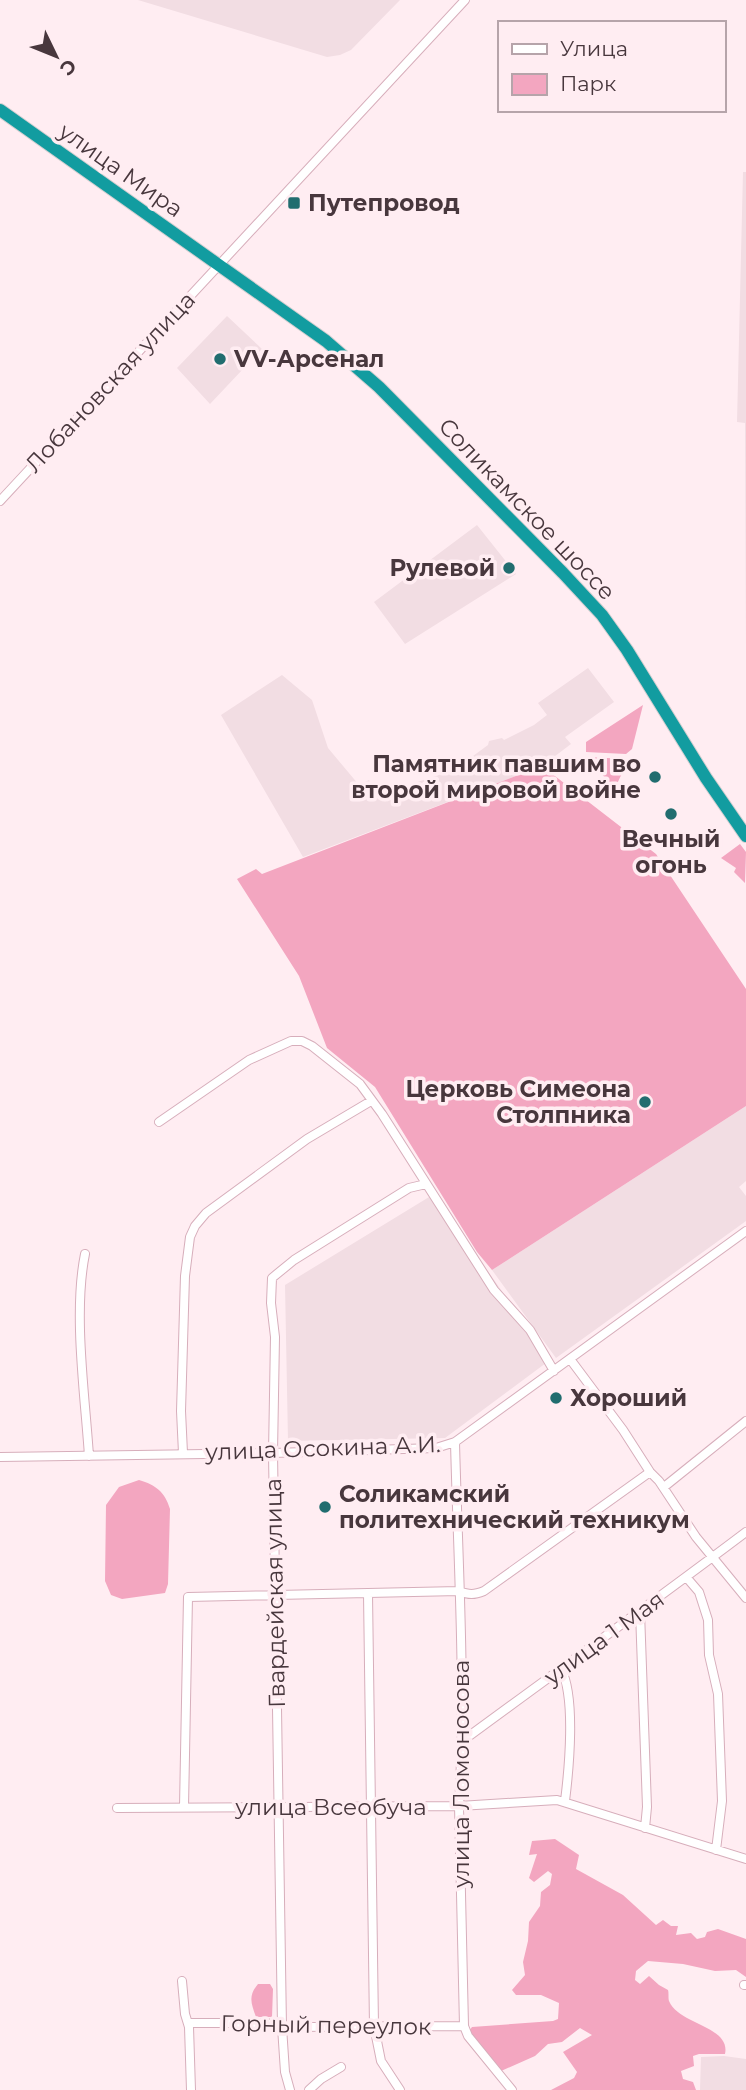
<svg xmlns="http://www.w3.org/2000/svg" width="746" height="2090" viewBox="0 0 746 2090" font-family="Montserrat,sans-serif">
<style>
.built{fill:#f2dde3}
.green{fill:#f3a6c0}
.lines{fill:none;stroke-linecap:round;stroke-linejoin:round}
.minor-casing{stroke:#d7aebb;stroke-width:10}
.highway-casing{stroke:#d3cfd0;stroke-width:14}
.minor{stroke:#fff;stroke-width:8}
.highway{stroke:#129ca0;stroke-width:12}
.poi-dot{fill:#216d6f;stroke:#ffedf2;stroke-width:2.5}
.labels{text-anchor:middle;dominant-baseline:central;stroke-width:7;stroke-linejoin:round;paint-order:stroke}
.street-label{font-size:23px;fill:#48373d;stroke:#ffedf2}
.poi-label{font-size:23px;font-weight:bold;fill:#48373d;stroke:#ffedf2;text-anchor:start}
</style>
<rect width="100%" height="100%" fill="#ffedf2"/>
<path class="built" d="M138,0H400L351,50L340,55L327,57Z
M743,172H746V647L745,423L737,422Z
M227,316L262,349L210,404L177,368Z
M477,525L516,574L405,644L374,602Z
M588,668L614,702L565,737L571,744L542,766L303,857L221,715L282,675L312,700L328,748L359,785L369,780L374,790L395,782L399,788L454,770L488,745L489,741L502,738L504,740L534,725L547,715L538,703Z
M746,1106V1181L739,1187L746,1196V1221L556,1358L492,1270Z
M434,1194L550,1360L445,1438L288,1441L285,1285Z
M724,2056L746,2059V2090H700L701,2057Z"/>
<path class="green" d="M643,705L632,749L626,754L586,752V742Z
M589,757L625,759L627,763L614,790Z
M542,766L656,854L746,989V1106L492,1270L477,1252L375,1087L327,1048L299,976L237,879L256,869L262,874Z
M740,844L746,852L745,883L734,872L736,868L721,858Z
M139,1480C156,1485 165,1492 170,1509L168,1584L165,1593L122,1599L111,1595L105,1581L106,1505L119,1487Z
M555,1839L579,1855L576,1869L623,1895L656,1925L663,1920L671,1926H678L676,1935L691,1933L697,1939L705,1937L707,1932L718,1929L746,1939V1977L736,1970L715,1971L683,1964L648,1961L636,1971L635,1980L640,1984L649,1976L659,1985L668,1990C669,1993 668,1998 669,2001C679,2025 731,2026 725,2054H699L693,2056L694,2066L681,2071L683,2079L693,2082L696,2090H551L574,2078L577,2072L563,2052L592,2035L580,2028L562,2042L548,2044L535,2056L501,2071L469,2031L472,2027L553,2021L558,2019L559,2003L541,1995H516L512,1990L525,1975L523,1962L528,1941L529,1922L540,1906L541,1892L550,1885L552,1874L548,1871L534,1882L529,1878L537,1854L529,1855L532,1841Z
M258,1984H270L273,1989L272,2017H256C251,2003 248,1996 258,1984Z"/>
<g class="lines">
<defs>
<path id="minor" d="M0,501L465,0
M159,1122L249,1060L291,1041H302L312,1046L360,1084L382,1114L494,1290L530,1330L554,1371
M85,1254C73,1313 85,1395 89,1456
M570,1359L623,1430L650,1472L659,1481L696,1537L746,1598
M455,1442C458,1563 466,1685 459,1806L464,2026L468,2036L512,2090
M183,1453L181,1411L185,1276L190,1237L195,1226L206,1213L307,1139L371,1101
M0,1457L273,1453L436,1448L455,1442L746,1231
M664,1487L746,1421
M687,1578L699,1592L708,1620L709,1655L718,1694L722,1801L716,1850
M368,1594L374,2026L381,2061L400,2090
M640,1612L647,1807L645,1828
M561,1669C576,1697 569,1769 565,1801
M461,1742C556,1672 652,1603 746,1532
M184,1807L188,1597L459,1591C469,1595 474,1595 484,1591L650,1472
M117,1808L459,1806L557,1800L746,1859
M182,1981L185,2014L189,2027L191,2090
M744,1985H746
M188,2023H267L282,2027L464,2026
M290,2090L285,2072L282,2027L273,1453L275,1337L271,1303L272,1278L294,1260L409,1188L426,1184
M309,2090L321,2079L341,2067"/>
<path id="highway" d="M0,110L326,341L379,387L563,573L602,615L627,650L706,778L746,836"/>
</defs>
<use href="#minor" class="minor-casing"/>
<use href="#highway" class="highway-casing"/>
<use href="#minor" class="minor"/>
<use href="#highway" class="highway"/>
</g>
<g class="poi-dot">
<rect x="287" y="196" width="14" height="14" rx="3.5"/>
<circle cx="220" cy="359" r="7"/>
<circle cx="509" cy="568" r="7"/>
<circle cx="655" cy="777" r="7"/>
<circle cx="671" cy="814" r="7"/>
<circle cx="645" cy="1102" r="7"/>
<circle cx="556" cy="1398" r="7"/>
<circle cx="325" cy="1507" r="7"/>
</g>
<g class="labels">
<g class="street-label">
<text transform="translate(121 170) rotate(35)">улица Мира</text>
<text transform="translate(110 382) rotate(-47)">Лобановская улица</text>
<text transform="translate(527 509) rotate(46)">Соликамское шоссе</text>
<text transform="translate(323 1448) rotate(-2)">улица Осокина А.И.</text>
<text transform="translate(275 1593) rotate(-91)">Гвардейская улица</text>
<text transform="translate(604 1638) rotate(-36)">улица 1 Мая</text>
<text transform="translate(461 1774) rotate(-90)">улица Ломоносова</text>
<text x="331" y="1807">улица Всеобуча</text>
<text transform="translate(326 2025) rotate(1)">Горный переулок</text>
</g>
<g class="poi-label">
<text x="308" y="203">Путепровод</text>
<text x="234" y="359">VV-Арсенал</text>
<text x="495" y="568" text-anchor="end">Рулевой</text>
<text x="641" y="764" text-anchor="end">Памятник павшим во<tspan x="641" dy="26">второй мировой войне</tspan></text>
<text x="671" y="839" text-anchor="middle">Вечный<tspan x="671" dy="26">огонь</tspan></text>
<text x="631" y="1089" text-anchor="end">Церковь Симеона<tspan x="631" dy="26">Столпника</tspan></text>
<text x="570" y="1398">Хороший</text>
<text x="339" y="1494">Соликамский<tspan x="339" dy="26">политехнический техникум</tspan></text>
</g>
</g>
<rect x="498" y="21" width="228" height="91" fill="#ffedf2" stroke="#b6a4aa" stroke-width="2"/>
<rect x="512" y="44" width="35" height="10" fill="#ffffff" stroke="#b6a4aa" stroke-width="2"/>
<text x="560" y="56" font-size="21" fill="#48373d">Улица</text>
<rect x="512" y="74" width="35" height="21" fill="#f3a6c0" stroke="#b6a4aa" stroke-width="2"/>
<text x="560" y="91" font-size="21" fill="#48373d">Парк</text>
<g transform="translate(56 56) rotate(133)" stroke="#ffedf2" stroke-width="5" paint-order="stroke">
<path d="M0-5L12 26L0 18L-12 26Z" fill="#48373d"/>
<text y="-10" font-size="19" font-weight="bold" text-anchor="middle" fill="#48373d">С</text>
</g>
</svg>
